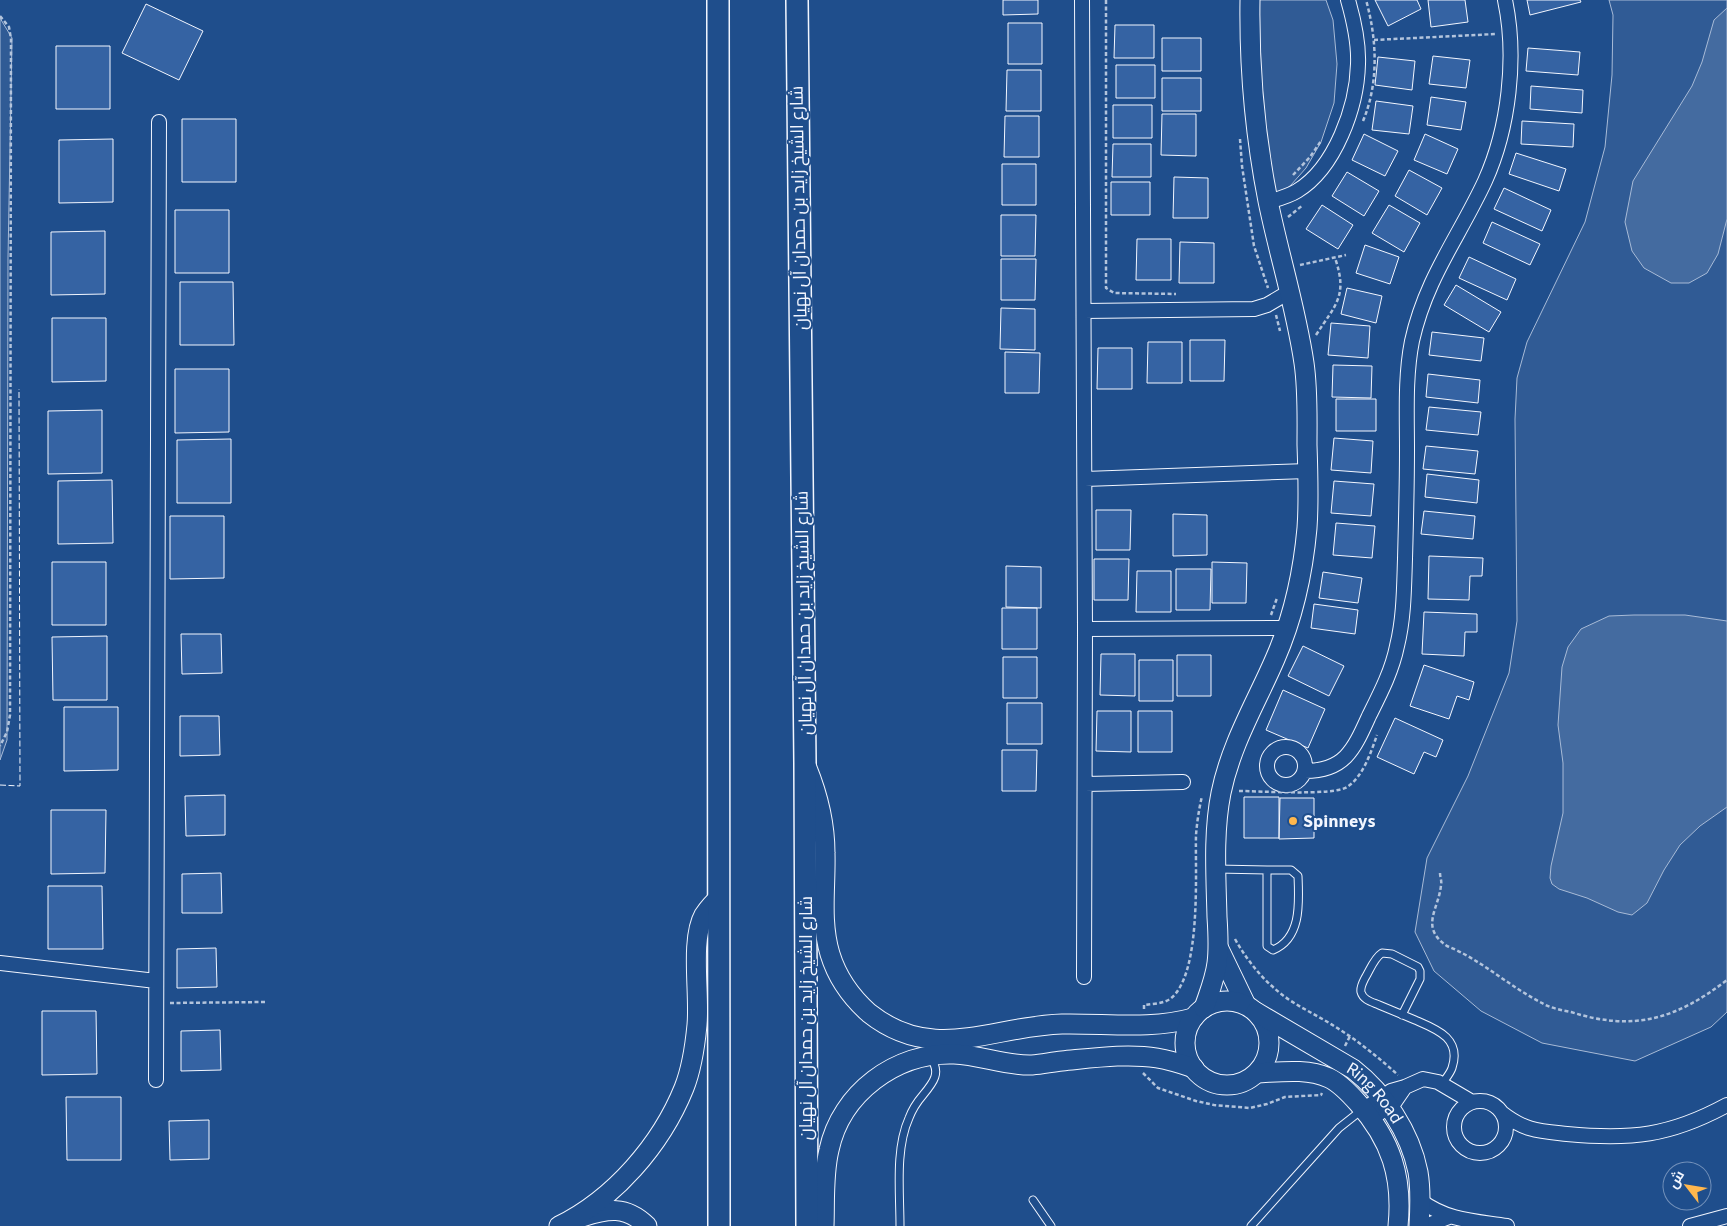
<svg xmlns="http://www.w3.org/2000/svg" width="1727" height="1226" viewBox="0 0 1727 1226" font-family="'Source Sans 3',Cairo,sans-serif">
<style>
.built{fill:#305b95;stroke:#a8bbd7}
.water{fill:#446ba0;stroke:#a8bbd7}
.building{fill:#3563a3;stroke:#f2f6ff}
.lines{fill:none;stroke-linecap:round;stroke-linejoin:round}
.lane-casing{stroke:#f2f6ff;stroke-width:9}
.street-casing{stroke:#f2f6ff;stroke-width:16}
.secondary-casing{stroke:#f2f6ff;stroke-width:21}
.primary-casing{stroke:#f2f6ff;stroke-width:24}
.path{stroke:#b3c4dc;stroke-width:2.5;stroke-dasharray:4 2.5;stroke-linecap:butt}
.lane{stroke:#1f4e8c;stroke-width:7}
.street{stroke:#1f4e8c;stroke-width:14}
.secondary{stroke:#1f4e8c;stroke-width:19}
.primary{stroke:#1f4e8c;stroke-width:21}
.fence{stroke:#f2f6ff;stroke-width:1;stroke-dasharray:6 2.5;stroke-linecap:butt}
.poi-dot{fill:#ffb74d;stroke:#1f4e8c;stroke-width:2}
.labels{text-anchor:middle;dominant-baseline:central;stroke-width:4;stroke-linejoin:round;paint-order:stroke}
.street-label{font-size:18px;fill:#f2f6ff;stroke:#1f4e8c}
.poi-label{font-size:18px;font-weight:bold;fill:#f2f6ff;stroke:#1f4e8c;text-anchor:start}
</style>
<rect width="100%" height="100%" fill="#1f4e8c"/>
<path class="built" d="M1253,0H1326L1333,20L1337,64L1334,103L1321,142L1306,168L1291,185L1280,194L1269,191Z
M1609,0H1727V1012L1711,1027L1635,1061L1542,1043L1481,1011L1434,971L1415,932L1427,858L1468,776L1509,673L1517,621L1515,419L1517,378L1527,342L1585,222L1605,147L1612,75L1613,15Z
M0,18L12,38L8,259L7,740L0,760Z"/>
<path class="water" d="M1727,8V219L1718,254L1707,273L1689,283H1671L1644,268L1632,251L1625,222L1633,181L1692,86L1702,62L1714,20Z
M1634,615H1685L1727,621V807L1700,826L1680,845L1664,870L1647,903L1632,915L1618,912L1587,898L1559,889L1552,884L1550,878L1551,866L1563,813V763L1558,725L1562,667L1568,647L1581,629L1609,616Z"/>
<path class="building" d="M1003,0H1038V14L1003,15Z
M1375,0H1417L1421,9L1388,26Z
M1428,0H1465L1468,22L1431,27Z
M1527,0H1580L1581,2L1530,15Z
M146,4L203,31L179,80L122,53Z
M1008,23H1042V64H1008Z
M1115,25H1154V58H1114Z
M1162,38H1201V71H1162Z
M56,46H110V109H56Z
M1528,48L1580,52L1578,75L1526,71Z
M1433,56L1470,60L1466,88L1429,84Z
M1378,57L1415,61L1412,90L1375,85Z
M1116,65H1155V98H1116Z
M1007,70H1041V111H1006Z
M1162,78H1201V111H1162Z
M1531,86L1583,90L1582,113L1530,109Z
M1431,97L1466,102L1461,130L1427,125Z
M1376,101L1413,106L1409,134L1372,130Z
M1113,105H1152V138H1113Z
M1162,114H1196V156L1161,155Z
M1005,116H1039V157H1004Z
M182,119H236V182H182Z
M1522,121L1574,124L1573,147L1521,144Z
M1364,134L1398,151L1385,176L1352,160Z
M1425,134L1458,149L1447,174L1414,160Z
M113,139V202L59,203V140Z
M1113,144H1151V177H1112Z
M1516,153L1566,169L1559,191L1509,174Z
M1002,164H1036V205H1002Z
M1409,170L1442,188L1427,215L1395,196Z
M1347,172L1379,191L1364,216L1332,196Z
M1174,177L1208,178V218H1173Z
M1111,182H1150V215H1111Z
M1504,188L1551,210L1542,231L1494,209Z
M1322,205L1353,225L1338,249L1306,229Z
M1389,205L1420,223L1404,252L1372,233Z
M175,210H229V273H175Z
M1001,215H1036L1035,256H1001Z
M1492,222L1540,244L1530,265L1483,243Z
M105,231V294L51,295V232Z
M1137,239H1171V280H1136Z
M1180,242L1214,243V283H1179Z
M1365,245L1399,257L1390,284L1356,273Z
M1469,257L1516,279L1507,300L1459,278Z
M1001,259H1036L1035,300H1001Z
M180,282H233L234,345H180Z
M1456,285L1501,312L1489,332L1444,305Z
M1347,288L1382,296L1376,323L1341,314Z
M1001,308L1035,309V350L1000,349Z
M52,318H106V381L52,382Z
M1331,323L1370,326L1368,358L1328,355Z
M1432,332L1484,338L1481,361L1429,355Z
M1190,340H1225L1224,381H1190Z
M1148,342H1182V383H1147Z
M1098,348H1132V389H1097Z
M1005,352L1040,353L1039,393H1005Z
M1333,365L1372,366L1371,398L1332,397Z
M175,369H229V432L175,433Z
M1428,374L1480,380L1478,403L1426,397Z
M1336,399H1376V431H1336Z
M1429,407L1481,412L1478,435L1426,430Z
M102,410V473L48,474V411Z
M1334,438L1373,441L1371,473L1331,470Z
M231,439V503H177V440Z
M1426,446L1478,451L1475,474L1423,469Z
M1427,474L1479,480L1477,503L1425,497Z
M112,480L113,543L58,544V481Z
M1334,481L1374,484L1371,516L1331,513Z
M1096,510H1131L1130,550H1096Z
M1424,511L1475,516L1473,539L1421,534Z
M1173,514L1207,515V555L1173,556Z
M170,516H224V578L170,579Z
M1336,523L1375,526L1372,558L1333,555Z
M1429,556L1483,558L1482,576H1470L1469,600L1428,599Z
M1094,559H1129L1128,600H1094Z
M52,562H106V625H52Z
M1212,562L1247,563L1246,603H1212Z
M1006,566L1041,567V608L1006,607Z
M1176,569H1211L1210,610H1176Z
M1137,571H1171V612H1136Z
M1323,572L1362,578L1358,603L1319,598Z
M1314,604L1358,610L1355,634L1311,628Z
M1002,608H1037V649H1002Z
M1424,612L1477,614V632H1465L1464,656L1422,654Z
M181,634H221L222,673L182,674Z
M107,636V700H53L52,637Z
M1303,646L1344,666L1329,696L1288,676Z
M1101,654H1135V696L1100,695Z
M1177,655H1211V696H1177Z
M1003,657H1037V698H1003Z
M1139,660H1173V701H1139Z
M1424,665L1474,682L1469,700L1457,696L1449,719L1410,706Z
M1283,690L1325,709L1308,748L1266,730Z
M1007,703H1042V744H1007Z
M64,707H118V770L64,771Z
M1097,711H1131V752L1096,751Z
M1138,711H1172V752H1138Z
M180,716H219L220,755L180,756Z
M1395,718L1443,740L1436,757L1424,752L1414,774L1377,757Z
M1002,750H1037L1036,791H1002Z
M225,795V835L186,836L185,796Z
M1244,797H1279V838H1244Z
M1280,798H1314V838L1279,839Z
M51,810H106L105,873L51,874Z
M221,873L222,913H182V874Z
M48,886H102L103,949H48Z
M216,948L217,987L177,988V949Z
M42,1011H96L97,1074L42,1075Z
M220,1030L221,1070L181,1071V1031Z
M66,1097H121V1160H67Z
M209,1120V1159L170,1160L169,1121Z"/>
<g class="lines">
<defs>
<path id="lane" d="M1217,869L1267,870
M1267,870H1291L1298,876C1299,902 1302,938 1273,950L1267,946Z
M1402,1015L1420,979V971L1418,967L1392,954L1382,953C1374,958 1370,970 1365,978C1363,982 1360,987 1361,992C1363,1000 1372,1002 1379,1005C1391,1010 1403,1015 1415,1020C1436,1029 1462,1038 1452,1068C1450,1074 1445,1079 1442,1084
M1033,1200L1051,1226
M900,1226C900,1192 895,1149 909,1118C912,1110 917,1102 923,1095C933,1083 942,1072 930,1058
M1251,1226L1339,1128L1363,1109"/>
<path id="street" d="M1082,0L1085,629L1084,977
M1268,202C1278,199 1289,196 1297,191C1335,168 1357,107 1358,64C1359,42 1354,21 1348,0
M1084,311L1254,309L1267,305L1289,292
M1085,479L1308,471
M1085,629L1287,628
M1267 766a19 19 0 1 1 38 0a19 19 0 1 1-38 0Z
M1305,771C1345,771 1354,749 1369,716C1380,694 1392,671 1397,646C1404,618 1404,588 1405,559C1406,522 1407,486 1407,450C1407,414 1405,376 1412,341C1426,278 1459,237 1485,181C1509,128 1517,57 1505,0
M1085,784L1183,782
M0,963L156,981
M156,1080L159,122
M1454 1127a26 26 0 1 1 52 0a26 26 0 1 1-52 0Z
M1364,1109L1391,1091L1405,1087L1423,1079L1438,1082L1472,1102
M1502,1113C1525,1131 1539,1131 1567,1134C1631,1140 1670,1136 1727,1105
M1371,1119L1394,1103L1405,1087
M1421,1201C1448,1221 1475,1221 1507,1226
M1425,1226L1449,1217
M1690,1226L1727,1216"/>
<g id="secondary">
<path d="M807,768C818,795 825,823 825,853C826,886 820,921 830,954C837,977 851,997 869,1013C933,1064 992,1026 1062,1024C1106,1023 1150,1030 1193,1018"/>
<path d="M1219,949L1246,1005"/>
<circle cx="1227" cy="1043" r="42"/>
<path d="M1204,1008C1209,993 1215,979 1217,963C1219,948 1218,932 1217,917C1216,876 1213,833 1221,793C1231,744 1256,703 1275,659C1293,618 1303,573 1307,528C1309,501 1308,473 1307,445C1307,418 1308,390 1304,363C1296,308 1279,255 1268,201C1255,135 1249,67 1250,0"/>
<path id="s1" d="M1256,1012L1353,1069C1384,1093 1410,1132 1418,1172C1421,1190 1420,1208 1419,1226"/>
<path d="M1257,1073C1280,1072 1307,1068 1329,1078C1340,1083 1350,1094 1358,1103C1391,1140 1403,1177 1398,1226"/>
<path d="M582,1217C607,1209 626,1205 647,1226"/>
<path d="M559,1226C614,1199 661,1145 684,1088C692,1068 695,1046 697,1025C700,994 690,940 704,915C708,909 713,903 719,898"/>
<path d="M824,1226C825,1201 823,1175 829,1150C841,1093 896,1052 954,1054C981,1055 1005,1066 1032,1065C1043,1064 1052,1062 1062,1061C1093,1058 1127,1053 1157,1058C1170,1060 1182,1064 1194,1068"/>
</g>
<path id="primary" d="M718,0L719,1226
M797,0L805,763L807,1226"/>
</defs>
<use href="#lane" class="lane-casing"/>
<use href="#street" class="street-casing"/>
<use href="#secondary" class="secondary-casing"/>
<use href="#primary" class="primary-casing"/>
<path class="path" d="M1106,0V288L1114,293L1176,294
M0,16L9,27L11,39L10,715L7,732L0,746
M1374,40L1496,34
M1363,121C1379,83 1377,39 1366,0
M1240,139L1242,166L1254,246L1268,288
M1293,175L1310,157L1321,141
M1288,217L1303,205
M1300,265L1346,255
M1276,315L1280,331
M1316,335C1336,304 1348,296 1335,258
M1271,615L1277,598
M1239,791C1259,791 1333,796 1347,787C1363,777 1371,752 1377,735
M1440,873C1440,877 1442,881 1441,885C1439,909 1419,927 1447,946C1480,959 1510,987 1542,1003C1550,1008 1561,1010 1571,1012C1634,1032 1676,1019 1727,980
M1235,939C1249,964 1267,985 1291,1001C1305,1010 1320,1017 1334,1026C1357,1040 1378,1057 1398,1075
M170,1003L265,1002
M1144,1009V1005C1152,1004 1162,1004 1170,999C1202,975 1195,872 1196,835C1197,822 1199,809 1202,796
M1345,1046L1350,1036
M1143,1073L1158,1088L1196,1101L1214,1105L1250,1108L1267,1104L1285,1097L1321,1095L1322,1093"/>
<use href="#lane" class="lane"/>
<use href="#street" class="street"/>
<use href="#secondary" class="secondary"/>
<use href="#primary" class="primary"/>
<path class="fence" d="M0,785L20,786L19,389"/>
</g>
<circle class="poi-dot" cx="1293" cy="821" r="5"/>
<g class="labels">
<g class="street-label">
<text transform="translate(799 208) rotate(-91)">شارع الشيخ زايد بن حمدان آل نهيان</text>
<text transform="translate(804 613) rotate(-91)">شارع الشيخ زايد بن حمدان آل نهيان</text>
<text transform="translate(806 1018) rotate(-90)">شارع الشيخ زايد بن حمدان آل نهيان</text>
<text stroke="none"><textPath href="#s1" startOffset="145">Ring Road</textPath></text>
</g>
<g class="poi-label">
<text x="1303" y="821">Spinneys</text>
</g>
</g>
<g transform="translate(1687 1186) rotate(301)"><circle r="24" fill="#1f4e8c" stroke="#7391ba"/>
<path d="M0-4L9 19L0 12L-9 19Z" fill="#ffb74d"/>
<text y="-8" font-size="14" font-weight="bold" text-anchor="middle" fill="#f2f6ff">ش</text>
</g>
</svg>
